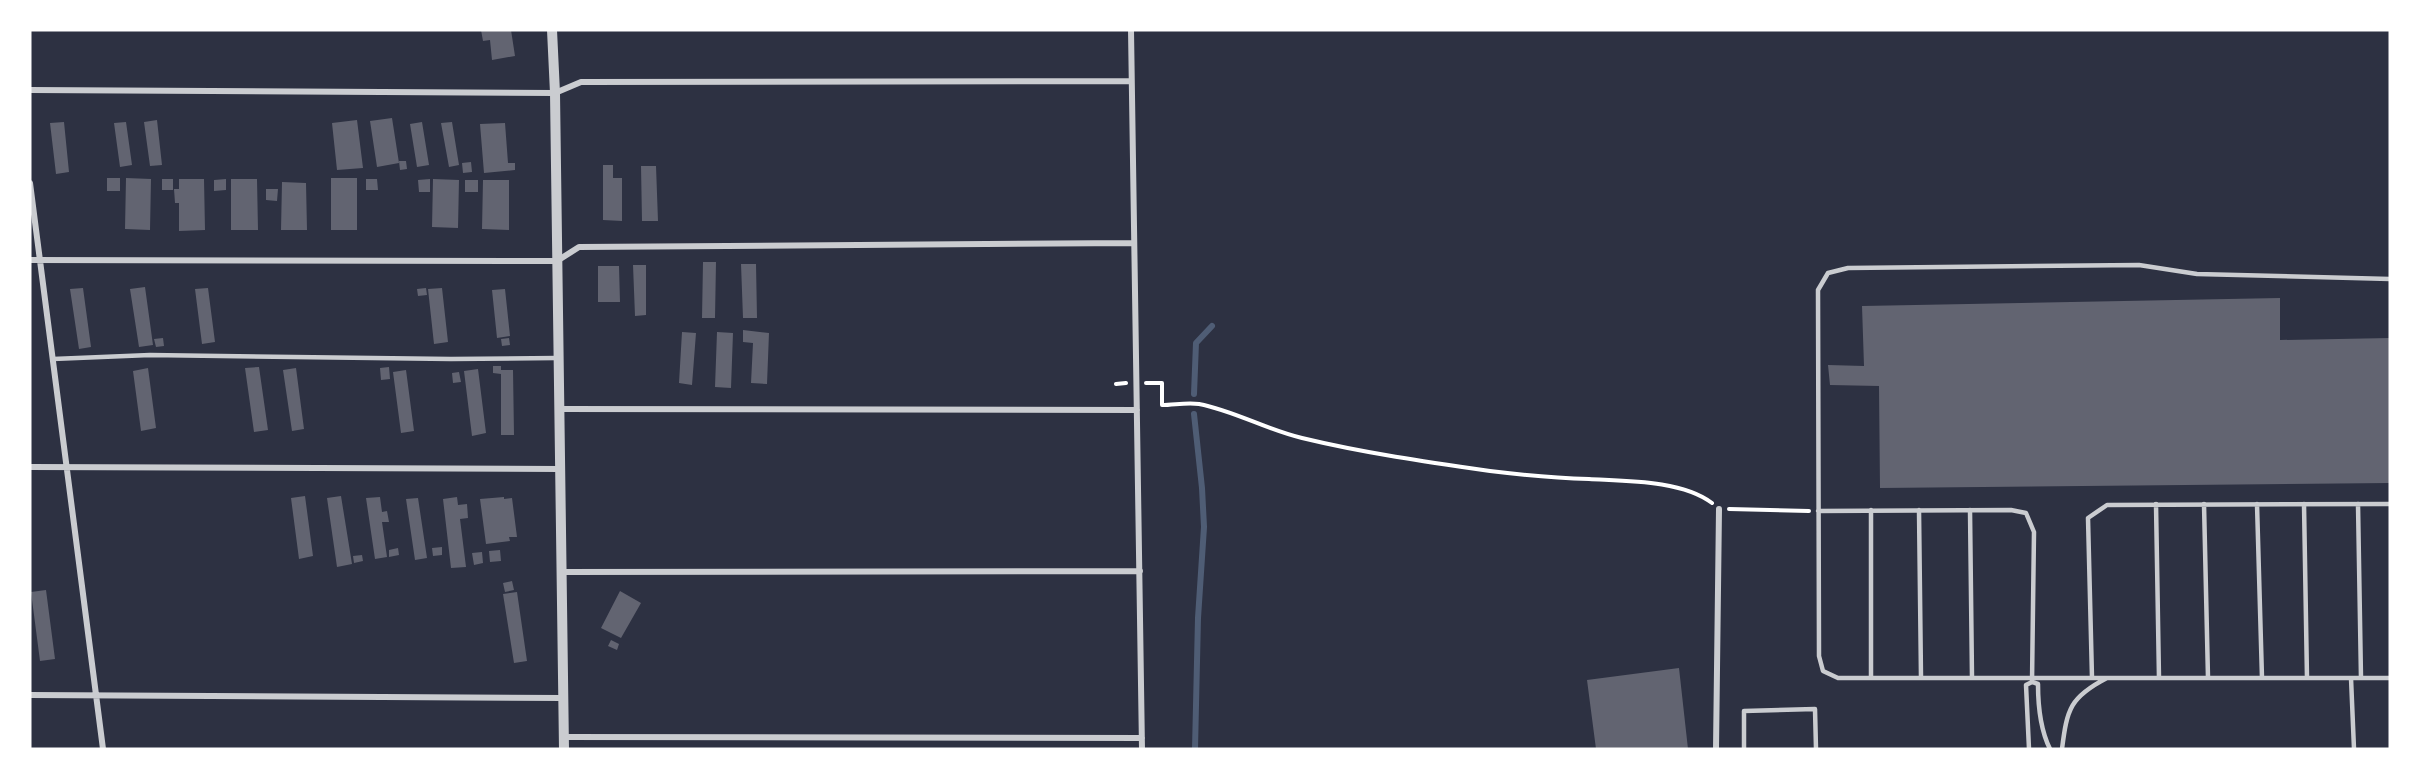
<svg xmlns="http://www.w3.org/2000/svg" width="2420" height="779" viewBox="0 0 2420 779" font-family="'Crimson Pro',serif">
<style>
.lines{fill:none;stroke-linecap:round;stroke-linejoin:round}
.stream{stroke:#4f5d75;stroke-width:6}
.building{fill:#626471}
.path{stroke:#fff;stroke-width:4}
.service{stroke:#caccd0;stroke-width:4.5}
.minor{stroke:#caccd0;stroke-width:6}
.tertiary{stroke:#caccd0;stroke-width:10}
</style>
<rect width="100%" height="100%" fill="#2d3142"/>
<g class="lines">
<path class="stream" d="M1194,394L1196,343L1212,326
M1194,414L1202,488L1204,527L1198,618L1195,749"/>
</g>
<path class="building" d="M481,30H511L515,56L492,60L490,40L483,41Z
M392,118L399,163L377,167L370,121Z
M157,120L162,165L150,166L144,122Z
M357,120L363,168L337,170L332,123Z
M64,122L69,172L56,174L50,123Z
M126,122L132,165L120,167L114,123Z
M422,122L429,165L417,167L410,124Z
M452,122L459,165L449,167L441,123Z
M505,123L508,163H515V170L484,173L480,124Z
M399,161H406L407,169L400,170Z
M471,162L472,172L463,173L462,163Z
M603,165H613V178H622V221L603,220Z
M641,166H656L658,221H642Z
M107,178H120V191H107Z
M126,178L151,179L150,230L125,229Z
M331,178H357V230H331Z
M162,179H173V190H162Z
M179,179H204L205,230L179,231V203H175L174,189H179Z
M226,179V190L214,191V180Z
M231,179H257L258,230H231Z
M366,179H377L378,190H366Z
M430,179V192H419L418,180Z
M433,179L459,180L458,228L432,227Z
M465,180H478V192H465Z
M483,180H509V230L482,229Z
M282,182L306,183L307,230H281Z
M266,189H278L277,201L266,200Z
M703,262H716L715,318H702Z
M741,264H756L757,318H743Z
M633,265H646V315L635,316Z
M598,266H619L620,302H598Z
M145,287L153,345L139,347L130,289Z
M83,288L91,347L79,349L70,289Z
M208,288L215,342L202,344L195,289Z
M426,288L427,295L418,296L417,289Z
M442,288L448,342L434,344L428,289Z
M505,289L510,336L497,338L492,290Z
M2280,298V340L2390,338V483L1880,488L1879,386L1830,385L1828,365L1864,366L1862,306Z
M743,330L769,333L767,384L751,383L753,343L743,342Z
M682,332L696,333L692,385L679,383Z
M717,332L733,333L731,388L715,387Z
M163,338L164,346L156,347L154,339Z
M509,338L510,345L502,346L501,339Z
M493,366H501V370H513L514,435H501V374L493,373Z
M259,367L268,430L254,432L245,368Z
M389,367L390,379L381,380L380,368Z
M148,368L156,428L141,431L133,371Z
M296,368L304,429L292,431L283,370Z
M478,369L486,433L472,436L464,371Z
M406,370L414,431L401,433L393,372Z
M459,372L461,382L453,383L452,373Z
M305,496L313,556L299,559L291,498Z
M341,496L352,564L337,567L327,498Z
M380,497L382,512L387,511L389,522H382L387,557L375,559L366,498Z
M457,497L458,505L467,504L468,518L460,519L466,567L451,568L443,499Z
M504,497V499L512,498L517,537H509L510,541L486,544L480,499Z
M418,498L427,558L415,560L406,499Z
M442,547V555L433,556L432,548Z
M398,548L399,555L389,557V550Z
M500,550L501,561L490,562L489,551Z
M482,552L483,563L474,565L472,553Z
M362,555L363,561L354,563L353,556Z
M512,581L514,590L505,592L503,583Z
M46,590L55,659L40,661L31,592Z
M620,591L641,603L621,638L601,628Z
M517,592L527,661L514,663L503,594Z
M611,640L619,644L617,650L608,646Z
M1679,668L1688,749H1596L1587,680Z"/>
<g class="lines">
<path class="path" d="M1146,383H1162V405C1174,405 1187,402 1199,404C1235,411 1267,430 1302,438C1364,453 1427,462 1490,471C1523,475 1556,478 1589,479C1625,481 1682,480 1712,503
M1116,384L1126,383
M1729,509L1809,511"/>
<path class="service" d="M2390,279L2197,274L2139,265L1848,268L1828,273L1818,290L1819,656L1823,671L1838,678H2390
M53,359L150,355L451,359L557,358
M2156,504L2159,678
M2204,504L2208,678
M2257,504L2262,678
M2304,504L2307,678
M2358,504L2361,678
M1871,510V678
M1919,510L1921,678
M1970,510L1972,678
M1818,511L2011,510L2026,513L2034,532L2032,682L2026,685L2029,749
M2092,678L2088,518L2107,505L2390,504
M2351,678L2354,749
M2032,682L2038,684C2038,706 2040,729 2050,749
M1744,749V711L1815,709L1816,749
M2062,749C2067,709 2070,697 2107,678"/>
<path class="minor" d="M1131,30L1142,749
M30,90L555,93L581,82L1131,81
M30,183L103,749
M30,260L557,261L579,247L1134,243
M559,409L1137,410
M30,467L560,469
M561,572L1140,571
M30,695L563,698
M563,737L1142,738
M1716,749L1719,509"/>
<path class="tertiary" d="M552,30L555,93L564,749"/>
</g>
<rect width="2420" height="779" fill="none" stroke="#ffffff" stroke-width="63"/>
</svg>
